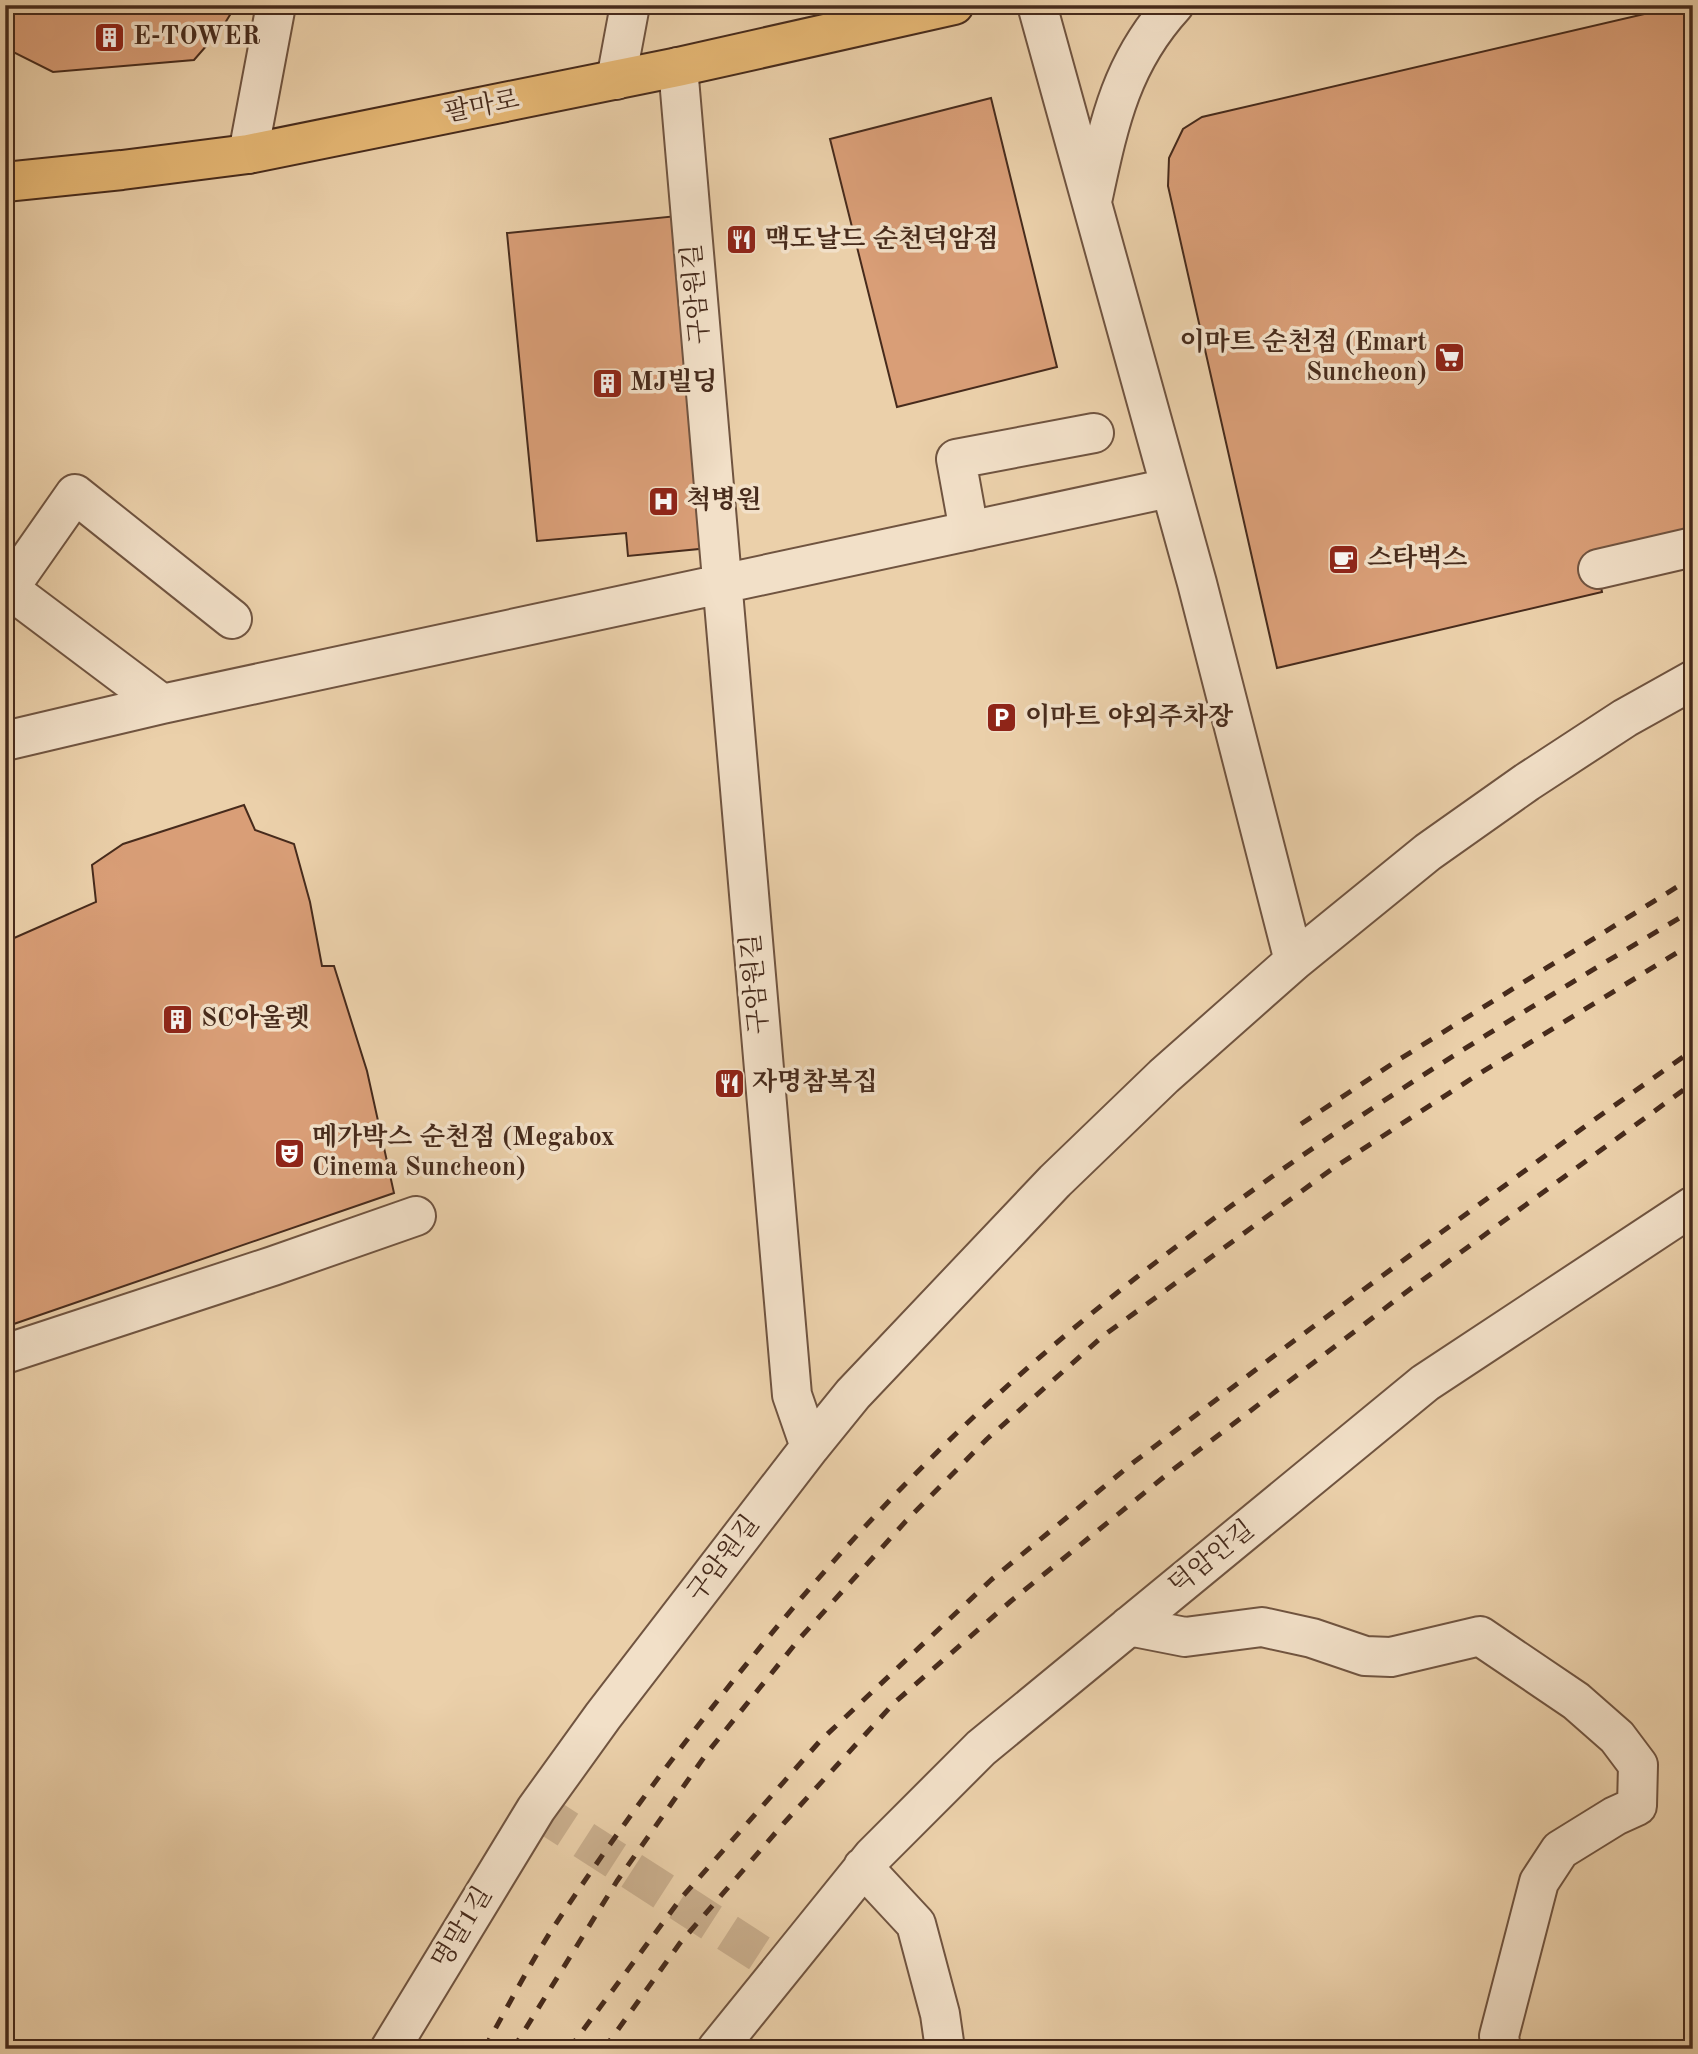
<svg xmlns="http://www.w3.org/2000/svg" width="1698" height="2054" viewBox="0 0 1698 2054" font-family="'Old Standard TT','Noto Serif KR',serif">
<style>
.building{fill:#d99e77;stroke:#472b1c;stroke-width:2}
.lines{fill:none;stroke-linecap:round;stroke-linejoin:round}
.minor-tunnel{stroke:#caaf8e;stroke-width:38;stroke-dasharray:38 19;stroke-linecap:butt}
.minor-casing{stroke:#705440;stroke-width:42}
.major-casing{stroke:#472b1c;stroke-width:42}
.minor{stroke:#f2e0c8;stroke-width:38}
.major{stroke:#e6b875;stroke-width:38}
.rail{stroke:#472b1c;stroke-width:5;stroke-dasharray:12 12;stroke-linecap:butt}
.labels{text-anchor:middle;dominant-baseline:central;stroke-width:7;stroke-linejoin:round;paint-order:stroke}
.poi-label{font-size:26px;font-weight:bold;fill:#472b1c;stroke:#f2e0c8;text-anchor:start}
.street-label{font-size:26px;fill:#472b1c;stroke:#f2e0c8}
</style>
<rect width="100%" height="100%" fill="#ebd0aa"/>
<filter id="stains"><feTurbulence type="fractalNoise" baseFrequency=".00286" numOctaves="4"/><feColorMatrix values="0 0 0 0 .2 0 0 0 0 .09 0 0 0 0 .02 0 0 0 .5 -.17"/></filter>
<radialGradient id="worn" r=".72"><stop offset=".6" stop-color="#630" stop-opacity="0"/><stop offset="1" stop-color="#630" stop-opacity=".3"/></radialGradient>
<path class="building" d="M5,5H236L222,28L194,60L53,72L5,48Z
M1683,5H1693V530L1594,553L1602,592L1277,668L1168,186L1169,158L1183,129L1202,117Z
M991,98L1057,367L897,407L830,139Z
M677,216L709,548L628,556L626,533L537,541L507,233Z
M244,805L255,830L294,844L310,902L322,966H334L367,1071L394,1193L5,1327V942L96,902L92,865L123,844Z"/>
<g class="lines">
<path class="minor-tunnel" d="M536,1809L782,1968"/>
<defs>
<path id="minor" d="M1037,5L1197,583L1294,961
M678,67L792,1395L810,1447
M616,80L630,5
M248,154L276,5
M1093,197C1109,123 1121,63 1174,5
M969,531L956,459L1094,433
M1598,569L1693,547
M5,586L162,704
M5,594L75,494L232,619
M5,741L162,704L1169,488
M5,1354L273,1266L416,1216
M1129,1626L1185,1637L1262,1627L1312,1638L1365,1656L1391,1657L1480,1636L1576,1701L1617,1737L1638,1765L1637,1806L1615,1816L1560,1850L1539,1882L1499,2036L1501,2049
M863,1867L916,1924L940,2014L945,2049
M390,2049L536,1809L603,1716L810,1447L853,1394L1055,1181L1164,1076L1294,961L1428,852L1527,782L1625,718L1693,680
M717,2049L873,1856L981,1748L1425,1383L1693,1206"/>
<path id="major" d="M5,182L122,170L248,154L678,67L954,5"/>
</defs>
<use href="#minor" class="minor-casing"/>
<use href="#major" class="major-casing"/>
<use href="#minor" class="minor"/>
<use href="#major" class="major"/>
<path class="rail" d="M1301,1124L1395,1062L1693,877
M484,2049C506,2010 527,1969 551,1931C599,1858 650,1787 704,1718C788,1609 880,1504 981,1410C1194,1212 1443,1058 1693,910
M513,2049L617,1881L707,1753L800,1638L906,1521L987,1439L1103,1336L1332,1169L1477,1075L1693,943
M569,2049L682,1897L820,1741L991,1580L1134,1462L1283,1349L1591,1122L1693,1050
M604,2049L680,1943L784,1823L894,1703L1011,1601L1170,1472L1409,1290L1693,1083"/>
</g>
<defs>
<symbol id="building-square" viewBox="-11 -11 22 22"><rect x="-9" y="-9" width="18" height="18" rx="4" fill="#8f2418" stroke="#f2e0c8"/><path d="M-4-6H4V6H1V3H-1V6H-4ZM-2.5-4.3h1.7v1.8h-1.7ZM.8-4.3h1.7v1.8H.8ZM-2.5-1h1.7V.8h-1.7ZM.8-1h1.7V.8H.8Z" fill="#fff"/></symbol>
<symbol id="restaurant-square" viewBox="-11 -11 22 22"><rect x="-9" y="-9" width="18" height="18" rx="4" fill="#8f2418" stroke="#f2e0c8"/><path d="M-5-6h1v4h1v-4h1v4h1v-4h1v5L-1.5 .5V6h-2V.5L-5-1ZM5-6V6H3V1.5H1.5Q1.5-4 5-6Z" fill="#fff"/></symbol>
<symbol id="supermarket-square" viewBox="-11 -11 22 22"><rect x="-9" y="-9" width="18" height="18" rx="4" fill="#8f2418" stroke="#f2e0c8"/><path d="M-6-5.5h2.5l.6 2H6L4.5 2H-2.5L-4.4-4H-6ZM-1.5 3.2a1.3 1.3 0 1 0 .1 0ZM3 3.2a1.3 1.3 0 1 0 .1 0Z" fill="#fff"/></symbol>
<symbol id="hospital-square" viewBox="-11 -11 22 22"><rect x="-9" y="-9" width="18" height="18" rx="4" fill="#8f2418" stroke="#f2e0c8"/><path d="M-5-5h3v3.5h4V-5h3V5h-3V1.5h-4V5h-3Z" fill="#fff"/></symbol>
<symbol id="cafe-square" viewBox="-11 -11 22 22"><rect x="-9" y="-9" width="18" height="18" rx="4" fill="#8f2418" stroke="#f2e0c8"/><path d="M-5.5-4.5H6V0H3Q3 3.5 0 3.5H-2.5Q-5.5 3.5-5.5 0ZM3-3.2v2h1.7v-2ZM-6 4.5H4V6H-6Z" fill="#fff"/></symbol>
<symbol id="parking-square" viewBox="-11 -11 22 22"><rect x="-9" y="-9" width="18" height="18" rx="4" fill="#8f2418" stroke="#f2e0c8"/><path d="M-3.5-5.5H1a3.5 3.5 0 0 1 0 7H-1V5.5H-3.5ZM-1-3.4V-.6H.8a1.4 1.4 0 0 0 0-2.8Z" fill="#fff"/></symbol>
<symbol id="theatre-square" viewBox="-11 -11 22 22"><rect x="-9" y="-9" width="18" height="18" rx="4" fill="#8f2418" stroke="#f2e0c8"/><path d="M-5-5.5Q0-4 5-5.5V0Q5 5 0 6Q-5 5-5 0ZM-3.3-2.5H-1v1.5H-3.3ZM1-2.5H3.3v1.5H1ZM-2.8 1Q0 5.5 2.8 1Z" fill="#fff"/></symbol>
</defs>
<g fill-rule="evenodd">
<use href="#building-square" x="92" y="20" width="35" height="35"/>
<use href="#restaurant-square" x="724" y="222" width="35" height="35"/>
<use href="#supermarket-square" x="1432" y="340" width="35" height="35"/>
<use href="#building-square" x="590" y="366" width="35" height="35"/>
<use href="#hospital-square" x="646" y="484" width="35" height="35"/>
<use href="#cafe-square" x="1326" y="542" width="35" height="35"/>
<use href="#parking-square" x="984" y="700" width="35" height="35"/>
<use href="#building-square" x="160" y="1002" width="35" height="35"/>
<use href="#restaurant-square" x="712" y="1066" width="35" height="35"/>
<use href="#theatre-square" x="272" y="1136" width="35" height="35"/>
</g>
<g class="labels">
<g class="poi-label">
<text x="133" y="37">E-TOWER</text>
<text x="765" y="240">맥도날드 순천덕암점</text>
<text x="1427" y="343" text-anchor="end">이마트 순천점 (Emart<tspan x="1427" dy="30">Suncheon)</tspan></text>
<text x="630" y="383">MJ빌딩</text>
<text x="686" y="501">척병원</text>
<text x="1367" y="559">스타벅스</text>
<text x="1025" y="718">이마트 야외주차장</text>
<text x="201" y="1019">SC아울렛</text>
<text x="752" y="1083">자명참복집</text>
<text x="312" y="1138">메가박스 순천점 (Megabox<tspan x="312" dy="30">Cinema Suncheon)</tspan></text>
</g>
<g class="street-label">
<text transform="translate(482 107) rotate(-11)">팔마로</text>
<text transform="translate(697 294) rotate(-95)">구암원길</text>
<text transform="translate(756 984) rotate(-95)">구암원길</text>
<text transform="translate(1212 1558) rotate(-39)">덕암안길</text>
<text transform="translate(724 1559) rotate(-53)">구암원길</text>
<text transform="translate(463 1928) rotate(-59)">명말1길</text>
</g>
</g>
<rect width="1698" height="2054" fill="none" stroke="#ebd0aa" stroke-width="28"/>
<rect x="7" y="7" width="1684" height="2040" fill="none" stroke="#472b1c" stroke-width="3.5"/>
<rect x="14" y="14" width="1670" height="2026" fill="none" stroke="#472b1c" stroke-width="2"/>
<rect width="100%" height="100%" filter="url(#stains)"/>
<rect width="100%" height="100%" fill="url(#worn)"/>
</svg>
